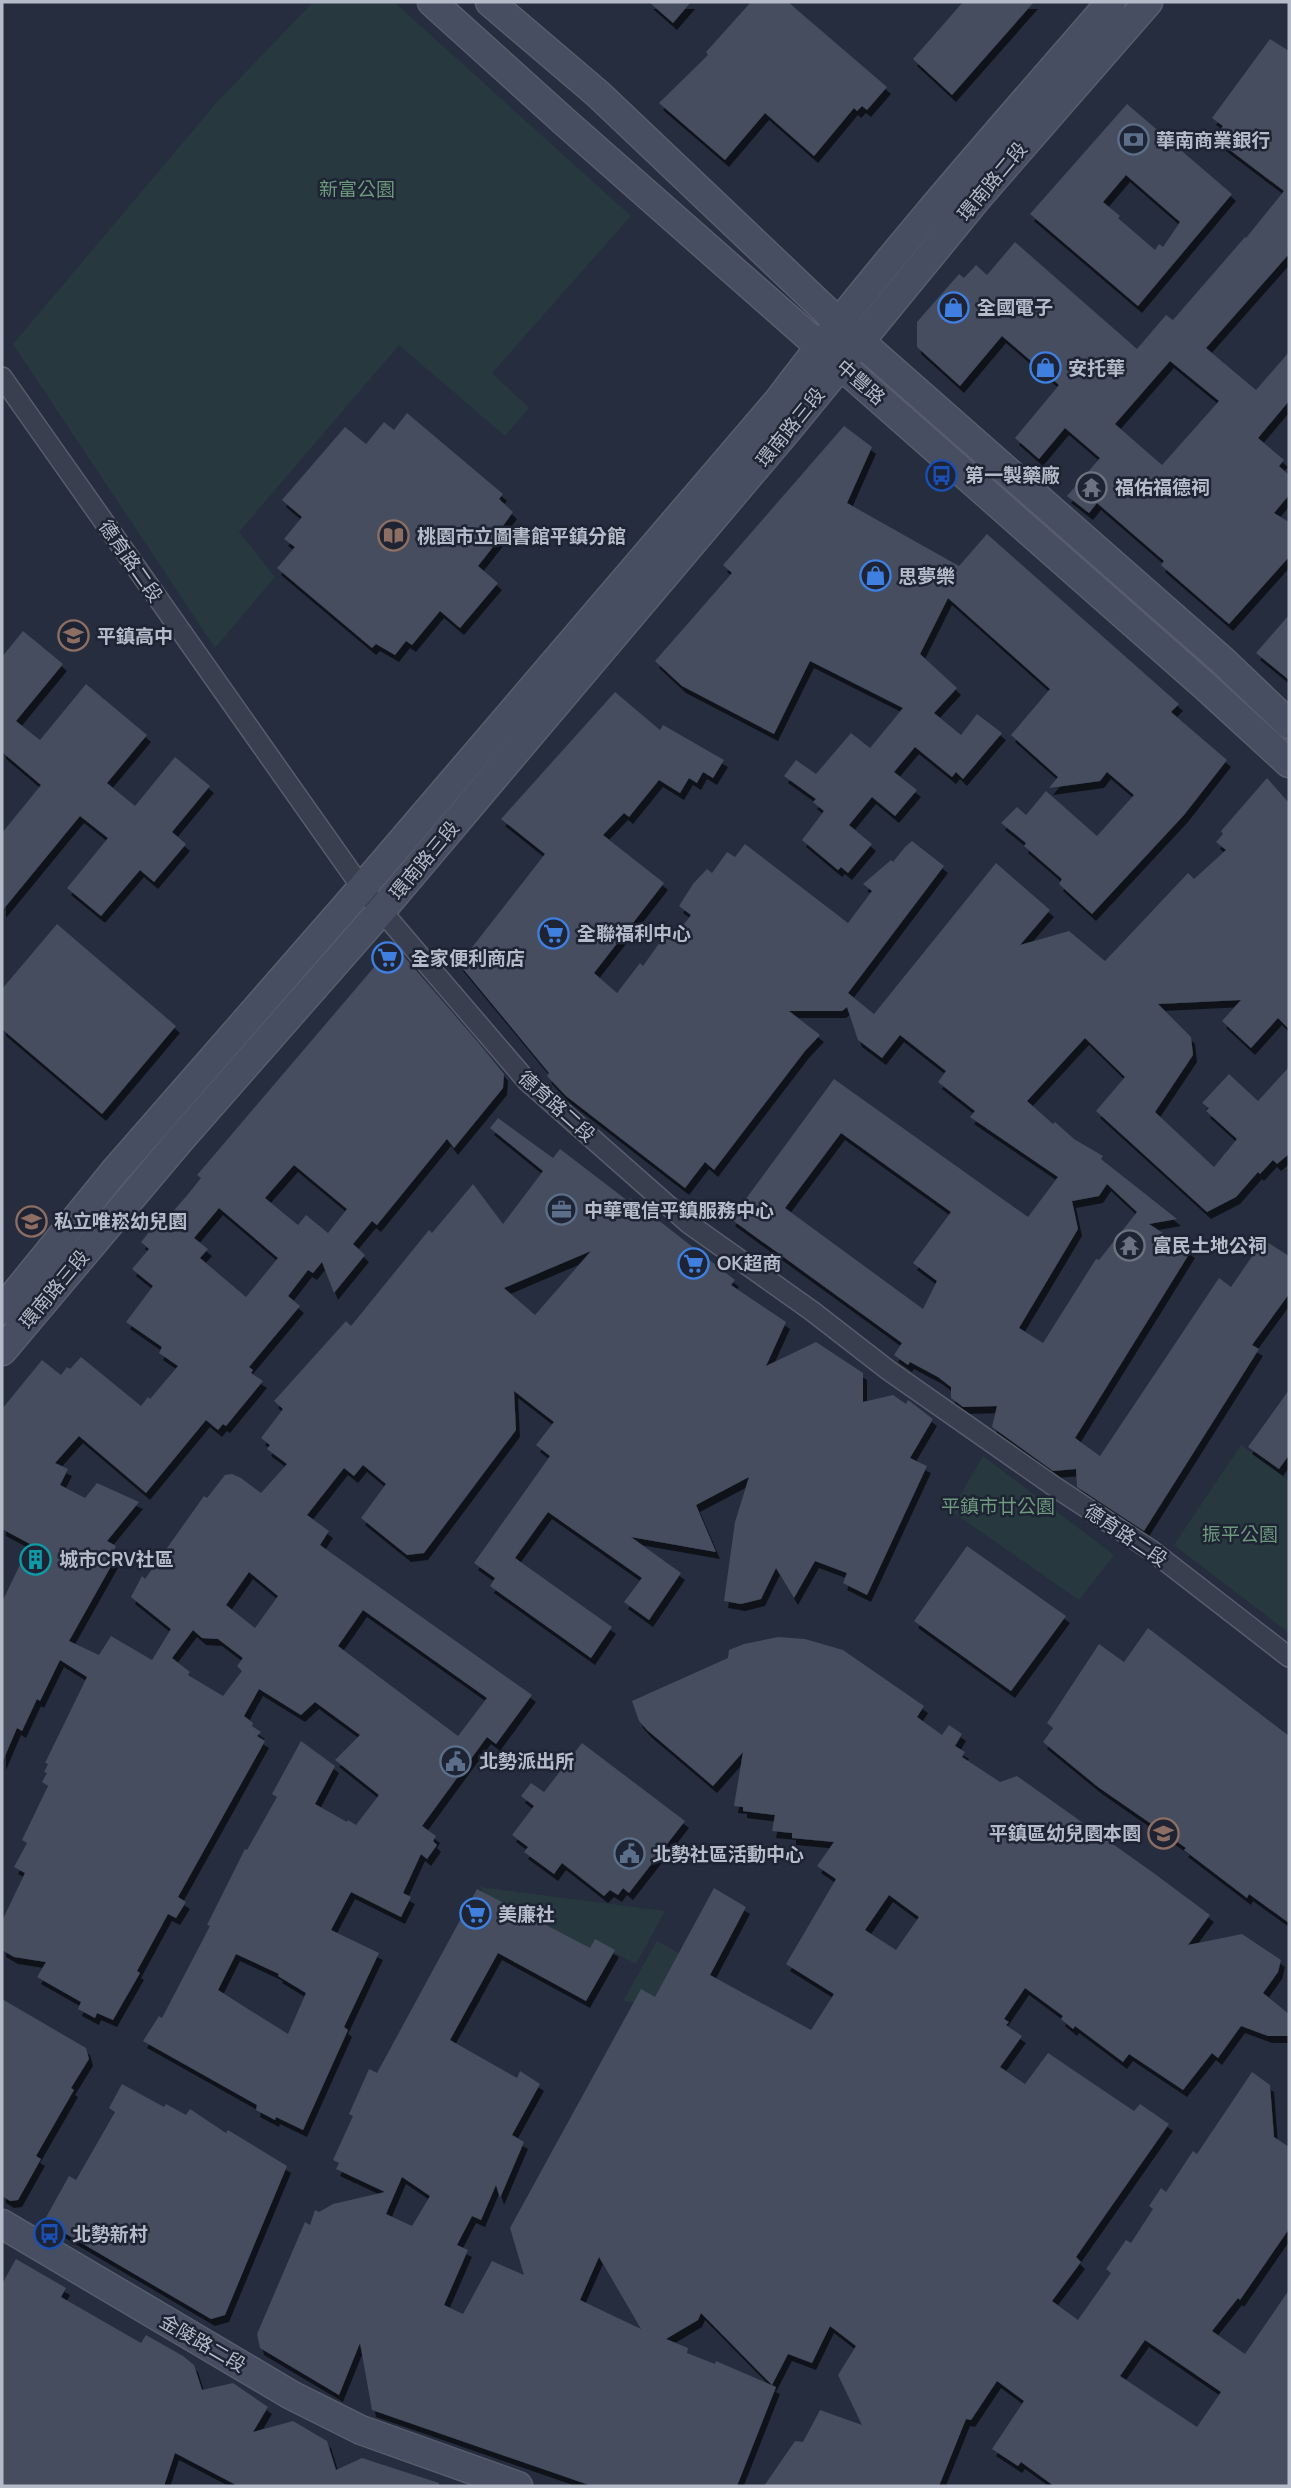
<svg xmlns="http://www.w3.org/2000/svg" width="1291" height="2488" viewBox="0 0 1291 2488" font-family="Manrope,'Noto Sans TC',sans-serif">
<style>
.green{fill:#27393f}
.building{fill:#444d5f;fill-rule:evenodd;filter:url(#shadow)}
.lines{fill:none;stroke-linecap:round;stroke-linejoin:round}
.minor-casing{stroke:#575d6c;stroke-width:22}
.secondary-casing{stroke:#575d6c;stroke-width:31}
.minor{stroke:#393f4e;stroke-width:19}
.secondary{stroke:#474e61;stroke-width:28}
.labels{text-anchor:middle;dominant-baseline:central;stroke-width:5;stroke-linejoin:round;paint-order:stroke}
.poi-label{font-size:19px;font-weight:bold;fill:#b5bbc9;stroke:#1e2433;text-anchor:start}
.street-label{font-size:19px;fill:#b5bbc9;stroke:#1e2433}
.park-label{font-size:19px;fill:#6d997c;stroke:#1e2433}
</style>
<defs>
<filter id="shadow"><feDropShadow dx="4" dy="7" stdDeviation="0" flood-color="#0009"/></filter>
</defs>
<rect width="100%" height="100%" fill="#252d3e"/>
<path class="green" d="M313,2H394L631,216L492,373L529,408L505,436L399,345L239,532L275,577L215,648L13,344L218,101Z
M1241,1445L1289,1481V1633L1174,1545Z
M983,1456L1114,1555L1079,1600L951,1511Z
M480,1887L665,1911L636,1964L611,1951L604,1963L488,1900Z
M657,1941L684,1956L658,2006L623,2001Z"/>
<path class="building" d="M649,2H691L673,23Z
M751,2H788L887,87L867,110L862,106L857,111L854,108L814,156L765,113L725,160L659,103L708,55L706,52Z
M963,2H1034L952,95L913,59Z
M1270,39L1289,51V254L1206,348L1256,390L1289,352V401L1258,438L1284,460L1279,466L1289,475V495L1274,513L1289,522V557L1229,624L1161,565L1164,561L1097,503L1089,513L1067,496L1100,458L1065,428L1039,459L1015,438L1059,385L1002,336L960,386L917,347V322L959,274L964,278L976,265L987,275L1015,242L1137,349L1166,315L1173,320L1245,237L1246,238L1284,191L1214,138L1223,126L1212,118ZM1170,361L1219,401L1162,465L1115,424Z
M1127,104L1232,194L1138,306L1030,214ZM1126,175L1180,222L1163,247L1159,244L1155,250L1118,218L1120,216L1103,202Z
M407,413L503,494L499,499L513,512L500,530L504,533L478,566L498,583L460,628L440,611L412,645L406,641L395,655L376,644L372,648L277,568L295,547L284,539L302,517L282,500L345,427L366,444L384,422L394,430Z
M844,426L872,447L847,503L959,566L987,534L1179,704L1171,712L1227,760L1184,815L1092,914L1059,884L1062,879L1024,846L1026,843L1001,823L1017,807L1026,815L1046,791L1097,836L1134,795L1107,772L1100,781L1049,788L1058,777L1011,735L1050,689L948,598L920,654L957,688L934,713L961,735L977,714L1002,733L963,779L956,772L952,777L915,747L894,772L917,790L895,816L872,797L849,825L872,844L848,873L841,867L838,870L802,840L824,811L813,802L816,799L784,776L796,760L816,774L851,733L870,748L903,708L810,661L774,734L682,686L655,661L732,573L723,565Z
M1289,615V680L1256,653Z
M23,631L63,664L16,721L40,740L86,684L147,735L107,783L135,806L175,757L210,786L172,832L186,844L154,882L140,870L101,916L67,888L108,838L80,816L2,911V833L41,785L2,752V657Z
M615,692L660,730L663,725L724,760L713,778L703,772L697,783L689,778L680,793L659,780L629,817L624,813L603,835L664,883L594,973L617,993L640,963L643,966L665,935L672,940L691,915L679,906L693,884L707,869L712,873L727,852L735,857L745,844L848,923L872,891L863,884L891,860L893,862L905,847L912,841L944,866L848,993L874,1014L996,863L1050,910L1020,945L1069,931L1105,961L1188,873L1194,879L1226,850L1216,842L1223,834L1221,831L1267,778L1289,803V1029L1278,1018L1251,1048L1222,1021L1241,1000L1158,1004L1191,1037L1193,1055L1155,1112L1214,1167L1237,1139L1206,1111L1209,1108L1202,1103L1229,1074L1258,1101L1289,1067V1154L1277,1164L1273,1160L1260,1174L1258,1172L1236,1197L1207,1212L1096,1111L1125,1077L1085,1038L1027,1101L1053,1124L1055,1122L1074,1139L1103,1156L1101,1159L1177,1219L1149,1224L1191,1251L1075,1438L1100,1456L1219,1278L1231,1287L1253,1255L1248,1252L1259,1237L1289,1256V1294L1252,1345L1259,1349L1144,1531L1077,1487L1076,1469L1053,1471L992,1427L997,1406L963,1407L951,1398V1387L938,1377L910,1362L908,1365L894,1355L902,1343L731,1219L834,1079L1028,1217L1058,1177L970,1117L975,1111L938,1082L946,1071L900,1035L882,1058L858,1040L847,1007L842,1011H789L820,1035L805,1051L714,1170L705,1162L685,1188L566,1096L547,1076L549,1073L459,964L545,854L501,819ZM841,1133L951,1212L913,1263L937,1281L923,1309L785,1208ZM1107,1184L1137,1212L1099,1260L1096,1259L1043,1343L1019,1328L1078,1229L1072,1201L1099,1196Z
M57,924L176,1026L102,1114L2,1029V989Z
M387,952L402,954L478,1042L504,1074L503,1088L454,1148L447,1139L377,1225L372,1221L353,1244L365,1255L334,1293L322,1262L313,1273L308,1270L288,1296L300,1306L249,1367L253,1370L251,1373L263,1381L226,1426L223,1424L218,1430L206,1420L146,1493L79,1436L55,1463L68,1469L60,1485L85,1498L97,1483L139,1502L107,1541L116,1546L110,1558L114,1561L69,1641L99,1655L111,1636L152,1660L171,1629L131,1597L142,1576L145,1579L204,1496L207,1498L225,1475L232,1474L241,1478L261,1493L287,1464L267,1449L270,1445L261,1438L283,1409L274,1401L346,1321L351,1326L429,1230L432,1233L473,1184L503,1224L543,1171L490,1128L498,1118L553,1158L560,1149L628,1201L630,1198L735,1280L731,1285L786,1322L766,1366L816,1342L863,1373V1402L893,1395L906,1404L908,1400L933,1419L910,1458L927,1466L867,1595L843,1583L847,1573L815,1561L794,1598L776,1568L761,1599L741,1604L724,1601L735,1522L749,1477L696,1505L716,1552L631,1537L681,1573L649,1620L624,1602L642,1578L548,1512L515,1558L612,1627L591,1658L490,1586L495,1578L474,1563L550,1456L536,1445L554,1422L514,1391L516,1430L424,1553L407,1555L361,1518L386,1484L363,1465L354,1476L344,1468L307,1515L329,1531L320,1545L532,1695L496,1744L487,1737L422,1826L436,1836L433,1841L437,1845L427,1859L421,1854L403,1893L411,1897L401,1917L351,1892L331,1930L379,1953L344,2027L348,2030L303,2130L276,2117L275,2120L256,2110L257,2105L143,2041L159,2016L162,2018L210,1926L207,1925L245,1849L247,1850L277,1797L272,1794L301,1741L335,1766L315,1804L347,1822L348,1820L356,1825L379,1795L335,1760L360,1735L315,1702L301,1715L259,1689L244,1716L253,1723L252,1726L261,1732L257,1736L265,1741L178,1897L186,1902L176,1918L168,1914L137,1971L140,1973L113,2020L97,2013L95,2018L78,2009L81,2002L37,1977L46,1962L14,1957L2,1950V1921L25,1873L14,1867L27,1843L22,1840L48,1786L42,1782L47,1773L44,1772L48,1764L45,1763L87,1677L60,1660L40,1701L37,1699L22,1731L17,1728L2,1763V1602L30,1544L2,1529V1409L42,1360L61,1375L67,1367L70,1369L81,1357L141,1406L148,1397L150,1399L178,1366L159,1353L162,1347L126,1322L153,1286L132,1269L149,1249L141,1242L159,1220L163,1223L189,1193L201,1178L197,1175L215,1154ZM294,1165L347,1209L328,1233L306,1215L298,1225L265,1198ZM219,1208L278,1258L246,1297L200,1258L208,1249L194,1238ZM591,1251L535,1315L504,1288ZM249,1572L278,1596L255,1628L226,1605ZM363,1610L487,1698L458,1736L338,1646ZM193,1630L202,1638L218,1639L243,1658L237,1666L242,1671L223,1696L188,1675L190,1672L172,1658ZM236,1954L279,1974L278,1976L306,1993L288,2034L218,1990Z
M1289,1390V1455L1279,1469L1248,1447Z
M967,1546L1066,1616L1011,1691L914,1621Z
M1148,1628L1289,1736V1923L1249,1894L1247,1898L1184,1850L1186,1848L1098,1787L1043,1742L1053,1728L1047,1723L1099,1644L1124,1662Z
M778,1637L805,1639L843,1650L924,1706L917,1717L942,1735L949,1725L962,1734L955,1746L965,1752L962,1757L1000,1782L1017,1776L1155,1874L1210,1915L1188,1945L1242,1934L1281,1960L1278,1972L1263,1993L1289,2014V2036H1268L1241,2026L1218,2058L1212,2053L1183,2090L1129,2054L1123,2062L1075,2026L1073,2029L1061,2019L1063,2016L1025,1988L1004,2019L1009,2022L1006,2025L1022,2036L1000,2067L1025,2084L1048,2053L1134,2111L1140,2104L1169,2124L1076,2257L1081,2262L1052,2301L1078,2320L1111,2273L1106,2269L1126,2240L1131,2243L1153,2209L1149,2206L1161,2188L1166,2192L1193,2151L1197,2154L1252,2072L1270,2085L1274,2137L1289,2147V2229L1240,2300L1238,2298L1212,2331L1245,2354L1289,2290V2486H1054L1021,2462L1018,2466L992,2449L1024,2401L997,2381L971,2420L966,2419L939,2486H764L795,2441L803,2442L820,2410L862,2425L838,2375L856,2346L830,2326L812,2363L788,2354L772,2385L701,2313L698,2320L666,2339L688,2348L687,2353L715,2364L716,2361L776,2387L737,2486H592L372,2410L360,2343L339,2395L260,2348L257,2334L305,2222L310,2225L315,2210L319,2212L333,2204L385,2192L336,2169L339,2163L333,2160L353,2116L349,2114L369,2069L377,2073L477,1889L590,1948L595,1939L615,1950L586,2001L498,1953L450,2040L517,2078L520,2071L540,2084L512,2135L524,2142L500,2198L496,2185L481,2220L472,2216L457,2245L468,2250L444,2305L463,2314L492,2261L524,2275L510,2228L641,1989L655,1997L714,1888L746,1907L710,1975L811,2030L834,1994L786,1964L836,1879L817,1866L834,1842L792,1838V1833L772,1831L775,1815L743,1811V1807L734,1806L743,1752L713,1786L647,1730L639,1721L632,1701L728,1658L729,1650L744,1644ZM889,1895L919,1917L896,1950L865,1930ZM402,2177L430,2196L412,2226L386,2214ZM599,2257L641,2329L580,2300ZM1145,2340L1221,2392L1197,2427L1120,2376Z
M582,1743L685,1821L629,1893L623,1888L618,1895L610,1890L604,1896L562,1863L554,1874L524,1852L528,1847L512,1835L534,1806L521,1796L531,1783L544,1792Z
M2,1999L86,2048L89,2059L71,2088L74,2090L36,2156L41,2159L18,2200L10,2201L2,2196Z
M122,2084L164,2107L166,2104L186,2115L190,2109L226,2133L228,2130L287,2166L225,2315L211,2319L44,2221L69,2176L76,2180L115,2112L109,2108Z
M16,2259L66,2288L61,2297L141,2343L146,2335L183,2356L194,2365L202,2390L233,2383L268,2407L253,2432L293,2421L327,2441L336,2470L362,2458L439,2483V2486H238L175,2453L164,2486H2V2284Z"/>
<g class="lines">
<defs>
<path id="minor" d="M2,377L362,888L527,1081L688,1223L812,1311L888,1370L1058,1489L1151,1550L1289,1657"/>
<path id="secondary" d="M432,2L566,123L1205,686L1289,763
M490,2L598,94L839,323L1223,661L1289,724
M2,1310L114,1172L362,888L779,400C883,262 998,132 1111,2
M2,1351L179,1141L380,912L789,428L979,196L1148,2
M2,2224L291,2395L361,2430L518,2486"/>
</defs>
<use href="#minor" class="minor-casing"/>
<use href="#secondary" class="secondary-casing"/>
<use href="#minor" class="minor"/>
<use href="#secondary" class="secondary"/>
</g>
<defs>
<symbol id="bank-ring" viewBox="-11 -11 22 22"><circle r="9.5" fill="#1e2433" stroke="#5c6f8a" stroke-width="1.5"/><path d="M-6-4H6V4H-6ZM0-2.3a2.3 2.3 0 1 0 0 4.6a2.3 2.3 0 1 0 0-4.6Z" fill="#5c6f8a"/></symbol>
<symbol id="shop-ring" viewBox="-11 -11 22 22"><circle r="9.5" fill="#1e2433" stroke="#3f7fe0" stroke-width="1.5"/><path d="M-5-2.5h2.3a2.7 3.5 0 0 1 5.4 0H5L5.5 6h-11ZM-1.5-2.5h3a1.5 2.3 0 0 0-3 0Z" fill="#3f7fe0"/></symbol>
<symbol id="bus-ring" viewBox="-11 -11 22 22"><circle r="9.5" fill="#1e2433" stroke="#1a4fb4" stroke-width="1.5"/><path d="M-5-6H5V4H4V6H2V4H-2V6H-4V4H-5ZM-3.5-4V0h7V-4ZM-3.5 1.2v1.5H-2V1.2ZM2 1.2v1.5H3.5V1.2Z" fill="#1a4fb4"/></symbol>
<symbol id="temple-ring" viewBox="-11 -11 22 22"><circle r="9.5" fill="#1e2433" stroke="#6b7280" stroke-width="1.5"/><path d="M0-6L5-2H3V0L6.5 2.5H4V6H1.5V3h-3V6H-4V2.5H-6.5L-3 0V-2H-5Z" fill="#6b7280"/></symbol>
<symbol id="library-ring" viewBox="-11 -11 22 22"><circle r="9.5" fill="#1e2433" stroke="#8d6e63" stroke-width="1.5"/><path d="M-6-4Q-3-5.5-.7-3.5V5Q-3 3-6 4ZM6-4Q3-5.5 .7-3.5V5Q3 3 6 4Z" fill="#8d6e63"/></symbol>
<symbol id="school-ring" viewBox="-11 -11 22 22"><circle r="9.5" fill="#1e2433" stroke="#8d6e63" stroke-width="1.5"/><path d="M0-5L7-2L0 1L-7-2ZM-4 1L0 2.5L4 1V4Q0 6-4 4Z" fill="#8d6e63"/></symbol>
<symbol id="supermarket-ring" viewBox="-11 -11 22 22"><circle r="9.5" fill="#1e2433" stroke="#3f7fe0" stroke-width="1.5"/><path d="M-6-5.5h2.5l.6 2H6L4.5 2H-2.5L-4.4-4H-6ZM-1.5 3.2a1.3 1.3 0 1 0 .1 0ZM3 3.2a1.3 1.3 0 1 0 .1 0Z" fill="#3f7fe0"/></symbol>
<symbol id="office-ring" viewBox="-11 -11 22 22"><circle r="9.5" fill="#1e2433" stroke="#5c6f8a" stroke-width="1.5"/><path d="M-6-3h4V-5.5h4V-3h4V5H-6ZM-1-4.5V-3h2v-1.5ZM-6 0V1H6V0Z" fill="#5c6f8a"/></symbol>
<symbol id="building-ring" viewBox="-11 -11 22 22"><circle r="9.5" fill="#1e2433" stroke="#0f9aa8" stroke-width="1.5"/><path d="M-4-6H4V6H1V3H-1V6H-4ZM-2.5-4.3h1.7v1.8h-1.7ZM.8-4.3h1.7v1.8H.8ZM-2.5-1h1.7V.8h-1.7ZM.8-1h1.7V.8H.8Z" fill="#0f9aa8"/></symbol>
<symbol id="civic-ring" viewBox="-11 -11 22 22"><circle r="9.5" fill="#1e2433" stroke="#5c6f8a" stroke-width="1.5"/><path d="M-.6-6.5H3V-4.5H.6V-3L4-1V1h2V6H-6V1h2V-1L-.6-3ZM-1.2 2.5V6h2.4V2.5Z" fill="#5c6f8a"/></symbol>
</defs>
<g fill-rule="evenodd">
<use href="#bank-ring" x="1116" y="122" width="35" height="35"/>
<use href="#shop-ring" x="936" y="290" width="35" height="35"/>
<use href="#shop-ring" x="1028" y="350" width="35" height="35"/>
<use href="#bus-ring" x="924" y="458" width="35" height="35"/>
<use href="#temple-ring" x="1074" y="470" width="35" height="35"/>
<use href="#library-ring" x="376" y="518" width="35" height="35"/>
<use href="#shop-ring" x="858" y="558" width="35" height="35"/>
<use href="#school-ring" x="56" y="618" width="35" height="35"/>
<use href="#supermarket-ring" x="536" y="916" width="35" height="35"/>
<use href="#supermarket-ring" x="370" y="940" width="35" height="35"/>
<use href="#office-ring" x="544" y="1192" width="35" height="35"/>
<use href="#school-ring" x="14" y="1204" width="35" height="35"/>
<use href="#temple-ring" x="1112" y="1228" width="35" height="35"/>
<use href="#supermarket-ring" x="676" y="1246" width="35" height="35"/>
<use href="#building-ring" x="18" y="1542" width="35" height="35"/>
<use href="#civic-ring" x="438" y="1744" width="35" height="35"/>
<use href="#school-ring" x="1146" y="1816" width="35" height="35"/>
<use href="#civic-ring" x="612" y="1836" width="35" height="35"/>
<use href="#supermarket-ring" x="458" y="1896" width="35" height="35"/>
<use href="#bus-ring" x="32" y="2216" width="35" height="35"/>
</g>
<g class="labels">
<g class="poi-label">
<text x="1156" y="140">華南商業銀行</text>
<text x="977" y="307">全國電子</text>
<text x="1068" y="368">安托華</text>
<text x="965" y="475">第一製藥廠</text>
<text x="1115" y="487">福佑福德祠</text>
<text x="417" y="536">桃園市立圖書館平鎮分館</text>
<text x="898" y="576">思夢樂</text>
<text x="97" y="636">平鎮高中</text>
<text x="577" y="933">全聯福利中心</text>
<text x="411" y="958">全家便利商店</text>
<text x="584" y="1210">中華電信平鎮服務中心</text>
<text x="54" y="1221">私立唯崧幼兒園</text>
<text x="1153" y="1245">富民土地公祠</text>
<text x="717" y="1263">OK超商</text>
<text x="59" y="1559">城市CRV社區</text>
<text x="479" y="1761">北勢派出所</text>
<text x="1141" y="1833" text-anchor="end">平鎮區幼兒園本園</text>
<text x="652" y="1854">北勢社區活動中心</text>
<text x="498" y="1914">美廉社</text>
<text x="72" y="2234">北勢新村</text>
</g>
<g class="street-label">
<text transform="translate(992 181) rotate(-50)">環南路二段</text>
<text transform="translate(861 382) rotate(41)">中豐路</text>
<text transform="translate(790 427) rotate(-51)">環南路三段</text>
<text transform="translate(131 561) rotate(55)">德育路二段</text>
<text transform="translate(424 860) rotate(-50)">環南路三段</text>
<text transform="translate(557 1106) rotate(42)">德育路二段</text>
<text transform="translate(54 1289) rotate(-50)">環南路三段</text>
<text transform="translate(1126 1535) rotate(34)">德育路二段</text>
<text transform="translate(203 2343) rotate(30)">金陵路二段</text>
</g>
<g class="park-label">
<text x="357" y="189">新富公園</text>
<text x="998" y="1506">平鎮市廿公園</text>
<text x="1240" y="1534">振平公園</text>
</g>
</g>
<rect width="1291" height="2488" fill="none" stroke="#b5bbc9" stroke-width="7"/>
</svg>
